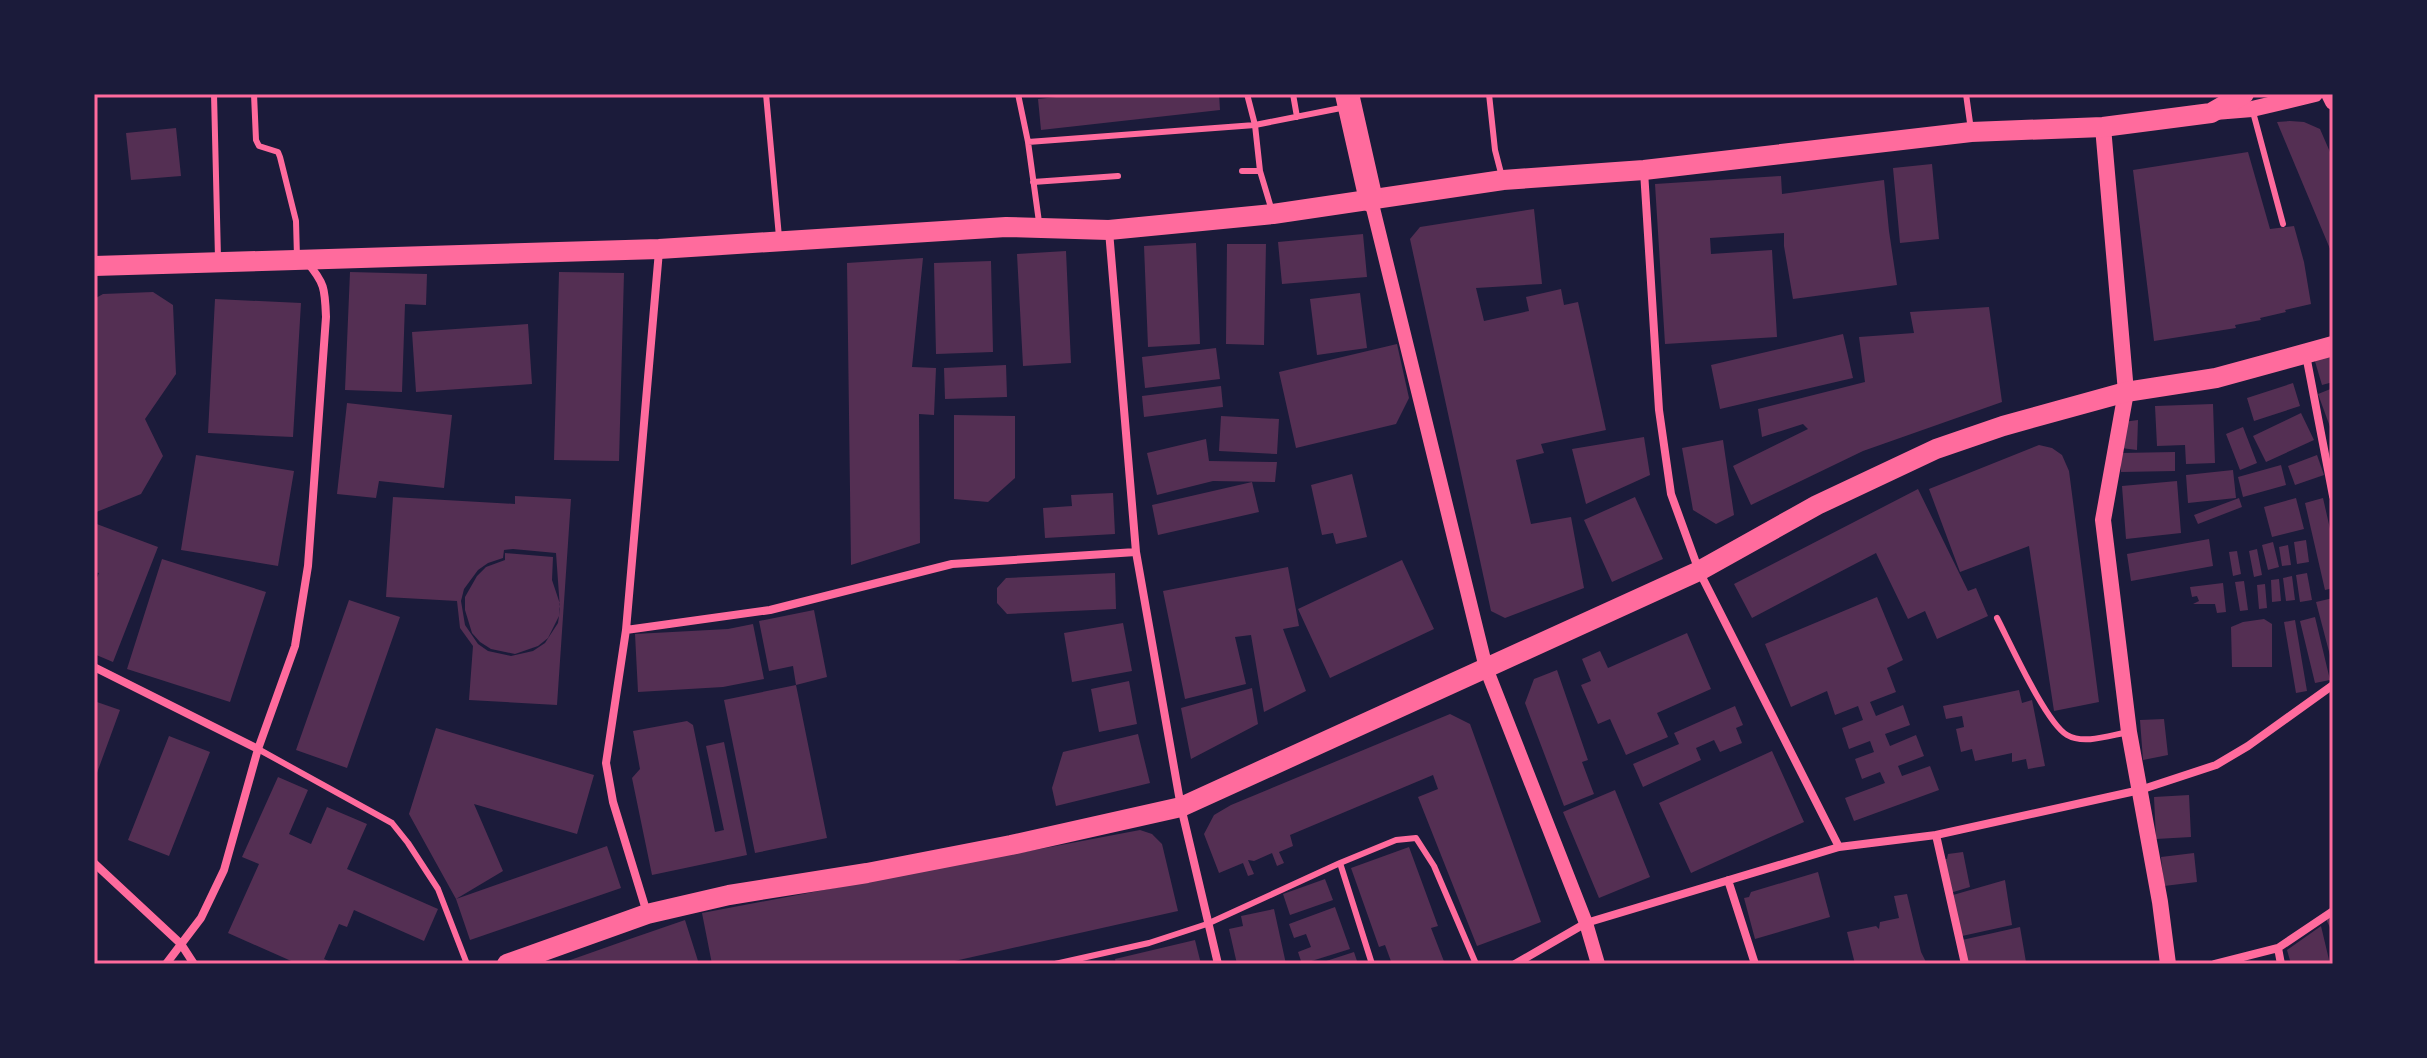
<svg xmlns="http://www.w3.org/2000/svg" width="2427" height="1058" viewBox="0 0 2427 1058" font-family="Literata,serif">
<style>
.building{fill:#542f53;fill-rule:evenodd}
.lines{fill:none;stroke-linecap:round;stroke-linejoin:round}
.service{stroke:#ff6b9d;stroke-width:6}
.minor{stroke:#ff6b9d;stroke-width:8}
.tertiary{stroke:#ff6b9d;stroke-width:14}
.secondary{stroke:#ff6b9d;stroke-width:16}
.primary{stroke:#ff6b9d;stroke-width:20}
.motorway{stroke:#ff6b9d;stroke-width:24}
.neatline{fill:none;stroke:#ff6b9d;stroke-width:3}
</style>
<rect width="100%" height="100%" fill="#1b1b3a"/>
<path class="building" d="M1083,94H1219L1220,110L1041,130L1038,99Z
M2290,121L2304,122L2320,129L2333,159V256L2277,122Z
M176,128L181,176L131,180L126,133Z
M2248,152L2270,229L2294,226L2304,262L2311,304L2285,310L2286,312L2260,318L2261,320L2235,325L2236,328L2154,341L2133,170Z
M1932,164L1939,239L1900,243L1893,168Z
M1781,176L1782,194L1884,180L1889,231L1897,285L1793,299L1784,246V233L1710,238L1711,254L1772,250L1777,337L1665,344L1655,184Z
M1534,209L1542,284L1476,288L1484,321L1529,311L1526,297L1561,289L1564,305L1578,302L1606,430L1541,444L1544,453L1516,460L1531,524L1571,517L1584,588L1505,618L1491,611L1410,239L1420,227Z
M1363,234L1367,277L1282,284L1278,242Z
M1196,243L1200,344L1148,347L1144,246Z
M1227,244H1266L1264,345L1226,344Z
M1066,251L1071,363L1023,366L1017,254Z
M923,258L912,367L936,368L934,415L919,414L920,543L851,565L847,263Z
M991,261L993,352L936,354L934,263Z
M350,272L427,274L426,305L405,304L402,392L345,390Z
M559,272L624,273L619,461L554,460Z
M153,292L173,305L176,374L145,419L163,456L141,494L94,513V299L103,294Z
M1360,293L1367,348L1317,355L1310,299Z
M215,299L301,303L293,437L208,433Z
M1989,307L2002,402L1863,451L1751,505L1733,466L1808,429L1803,424L1762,437L1758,409L1865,382L1859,337L1914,333L1910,312Z
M528,324L532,384L416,392L412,332Z
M1843,334L1853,378L1720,409L1711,365Z
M1397,344L1409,398L1396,424L1296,448L1279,372Z
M1216,348L1220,379L1145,388L1142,357Z
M2333,352V382L2322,385L2314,358Z
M1006,365L1007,397L945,399L944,368Z
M2293,383L2300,406L2254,421L2247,398Z
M1221,386L1223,407L1144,417L1142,396Z
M2333,388V435L2318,394Z
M347,403L452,415L444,488L379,481L376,498L337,494Z
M2213,404L2215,463L2186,464L2185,445L2157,446L2155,406Z
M2301,413L2314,440L2266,462L2253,436Z
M954,415L1015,416V478L988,502L954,499Z
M1221,416L1279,419L1277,454L1219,451Z
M2138,420L2137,450L2121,448L2123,422Z
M2243,427L2257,463L2240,470L2226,434Z
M1644,437L1650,475L1586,504L1572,449Z
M1206,439L1209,461L1277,462L1275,482L1213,481L1157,495L1147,453Z
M1723,440L1734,515L1716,524L1693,510L1682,448Z
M2039,445L2052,448L2062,455L2069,471L2099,702L2054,711L2029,546L1960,572L1929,489Z
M2175,452V471L2121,472V453Z
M196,455L294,471L278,566L181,550Z
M2317,455L2324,475L2295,485L2288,466Z
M2281,465L2286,485L2243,497L2238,477Z
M2233,470L2236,498L2188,503L2186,475Z
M1352,474L1367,537L1336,544L1333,533L1322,535L1311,485Z
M2177,481L2181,533L2126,539L2122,486Z
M1252,482L1259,512L1158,535L1152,505Z
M1918,489L1968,591L1976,588L1988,616L1937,639L1925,611L1908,619L1876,553L1752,618L1734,584Z
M1113,493L1115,534L1045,538L1043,508L1072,506L1071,495Z
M515,496L571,499L557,705L469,700L473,646L460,628L457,601L386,597L393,497L515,504ZM513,549L556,553L560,609L558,623L545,643L533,651L511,656L488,651L478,644L465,625L461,601L464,589L478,570L488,563L503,558L504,550Z
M1635,497L1663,559L1612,582L1584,520Z
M2239,498L2242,507L2198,524L2194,515Z
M2296,498L2304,529L2272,537L2264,507Z
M2323,498L2333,542V588L2325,590L2305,503Z
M94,523L158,547L113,662L94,654V585L99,573L94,572Z
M2209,539L2213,566L2131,581L2127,554Z
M2306,540L2309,562L2297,564L2294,542Z
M2273,542L2279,567L2268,570L2262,545Z
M2288,545L2291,565L2282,566L2279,547Z
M2257,549L2262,575L2254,577L2249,551Z
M2237,551L2241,574L2233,576L2229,552Z
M505,553L553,557L552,580L560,604L559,616L548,638L538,646L515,654L491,649L480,642L472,633L465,610V597L477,576L486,567L505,560Z
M162,559L266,592L230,702L127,669Z
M1402,560L1434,629L1330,678L1298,609Z
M1288,567L1299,626L1283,629L1306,691L1264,712L1251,635L1235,637L1246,684L1185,699L1163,591Z
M1115,573L1116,609L1007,614L997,603V588L1006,578Z
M2307,573L2312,600L2300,602L2296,575Z
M2292,576L2295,600L2286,601L2283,578Z
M2279,579L2281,601L2272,602L2271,580Z
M2244,581L2248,610L2240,611L2235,582Z
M2223,583L2226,612L2217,613L2215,604H2193L2199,601L2197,596L2192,597L2190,587Z
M2265,584L2267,608L2259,609L2257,585Z
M1877,597L1903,660L1887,668L1896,692L1870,702L1876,716L1903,705L1910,725L1885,734L1890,746L1916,735L1924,756L1898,766L1902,776L1930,766L1939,790L1854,821L1845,798L1885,783L1880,772L1862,779L1855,759L1874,752L1870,741L1849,749L1842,728L1863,720L1858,706L1835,715L1827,691L1791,707L1765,644Z
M2333,598V663H2332L2316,602Z
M349,600L400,617L347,768L296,750Z
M814,610L827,677L796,685L793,666L769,671L759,621Z
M2315,617L2330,680L2315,683L2300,621Z
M2264,619L2272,624V667H2232L2231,627L2243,622Z
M2295,620L2307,691L2296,693L2284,622Z
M1123,623L1132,671L1072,682L1064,633Z
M753,624L764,679L723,687L638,692L635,634L728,629Z
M1687,633L1711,689L1657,713L1668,737L1626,755L1610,719L1598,724L1581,685L1591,681L1582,659L1600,651L1608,668Z
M1557,670L1588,760L1582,762L1594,794L1564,806L1525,703L1534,679Z
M1129,681L1137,724L1099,732L1091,689Z
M796,685L827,838L755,853L724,700Z
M1252,688L1258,724L1191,759L1181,708Z
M2019,690L2022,703L2032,700L2045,766L2028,769L2026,759L2012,762V753L1975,761L1972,749L1961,752L1956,729L1964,727L1962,716L1946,719L1943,706Z
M94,701L120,710L94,781Z
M1735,706L1743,725L1736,728L1742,743L1720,752L1714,740L1696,748L1701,760L1643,787L1633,764L1679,744L1674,733Z
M1450,714L1470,724L1541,922L1477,946L1418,797L1438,789L1433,775L1290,835L1293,846L1279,852L1284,863L1277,866L1272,853L1254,861L1248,860L1254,874L1248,876L1243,863L1219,873L1204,834L1214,815L1231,805Z
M2164,719L2168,755L2143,760L2140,720Z
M687,721L693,725L715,832L724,830L706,746L724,742L747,855L652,875L632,778L640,769L633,731Z
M436,728L594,775L577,834L474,804L503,871L456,899L607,846L621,888L470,940L456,899L409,814Z
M1138,734L1150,783L1056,806L1052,788L1063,752Z
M169,736L210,752L169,856L128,840Z
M1772,751L1804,822L1691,873L1659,803Z
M278,777L308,790L289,834L311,844L327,807L367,824L347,869L438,909L424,941L354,910L347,927L339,924L324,959L336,964H298L228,933L259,864L242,857Z
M1615,790L1650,877L1599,898L1563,812Z
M2189,795L2191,837L2156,839L2154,797Z
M1140,830L1152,834L1162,844L1178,911L941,964H712L702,913Z
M1409,847L1438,926L1431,928L1445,964H1392L1385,945L1379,947L1351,868Z
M1963,852L1970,887L1950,893L1945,859H1947L1948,854Z
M2194,853L2197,882L2164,886L2161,857Z
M1818,872L1830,917L1755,939L1744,898L1749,897L1751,892Z
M1325,879L1333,900L1290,915L1283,894Z
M2005,880L2012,925L1962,936L1953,895Z
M1907,894L1921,952L1927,964H1855L1847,932L1876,926L1879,929L1880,922L1899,918L1894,896Z
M1335,907L1350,949L1302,964L1298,952L1311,947L1306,934L1294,938L1289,924Z
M1274,909L1286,964H1237L1229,929L1243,926L1241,916Z
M2333,915V934L2326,919Z
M685,920L699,964H559L627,940Z
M2321,926L2330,964H2291L2287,950Z
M2020,927L2026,962L2015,964H1966L1962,940Z
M1195,940L1201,964H1116L1115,959Z
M1354,952L1358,964H1320V963Z"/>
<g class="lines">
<path class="service" d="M214,94L218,258
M254,94L256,140L259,146L278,152L280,157L296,221L297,257
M766,94L779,237
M1018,94L1028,142
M1247,94L1255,125L1346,107
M1293,94L1297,117
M1489,94L1495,150L1502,177
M1966,94L1971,130
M2253,112L2283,224
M1242,171H1260
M1033,182L1118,176
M1039,222L1028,142L1255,125L1260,171L1272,211
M1997,618C2010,643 2046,723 2067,735C2084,745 2111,735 2129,732
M258,749L392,823L408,843L438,889L467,964
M1340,863L1396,840L1416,838L1434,866L1476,964
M1055,964L1149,943L1207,924L1340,863L1372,964"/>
<path class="minor" d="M1644,171L1659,410L1671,494L1699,571L1839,847
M1109,231L1136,552L1181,807L1218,964
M2306,355L2333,496
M626,630L770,610L952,564L1136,552
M94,667L258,749
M1936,835L1965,964
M94,863L181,944L194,964
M1728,880L1755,964
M647,913L613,802L606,763L626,630L659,251
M2278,948L2281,964
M166,964L201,918L224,870L258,749L295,646L308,566L326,317C325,289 325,283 306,261
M1515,964L1586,923L1839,847L1936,835L2140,790L2216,765L2248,746L2333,685
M2215,964L2278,948L2333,911"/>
<path class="tertiary" d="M1371,200L1486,668L1586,923L1598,964"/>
<path class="secondary" d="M2329,94L2333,102
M2215,112L2252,109L2315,94
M2103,127L2126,392L2103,520L2129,732L2160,902L2168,964"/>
<path class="primary" d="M94,266L659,249L1006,227L1109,230L1273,214L1503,180L1644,170L1971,132L2103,127L2211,113L2244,94
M507,964L647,914L729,895L867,873L1011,845L1181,807L1699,571L1817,505L1936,449L2003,426L2126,392L2216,378L2333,346"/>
<path class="motorway" d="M1347,94L1371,200"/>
</g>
<rect width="2427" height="1058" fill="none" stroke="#1b1b3a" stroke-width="192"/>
<rect x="96" y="96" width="2235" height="866" class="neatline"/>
</svg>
